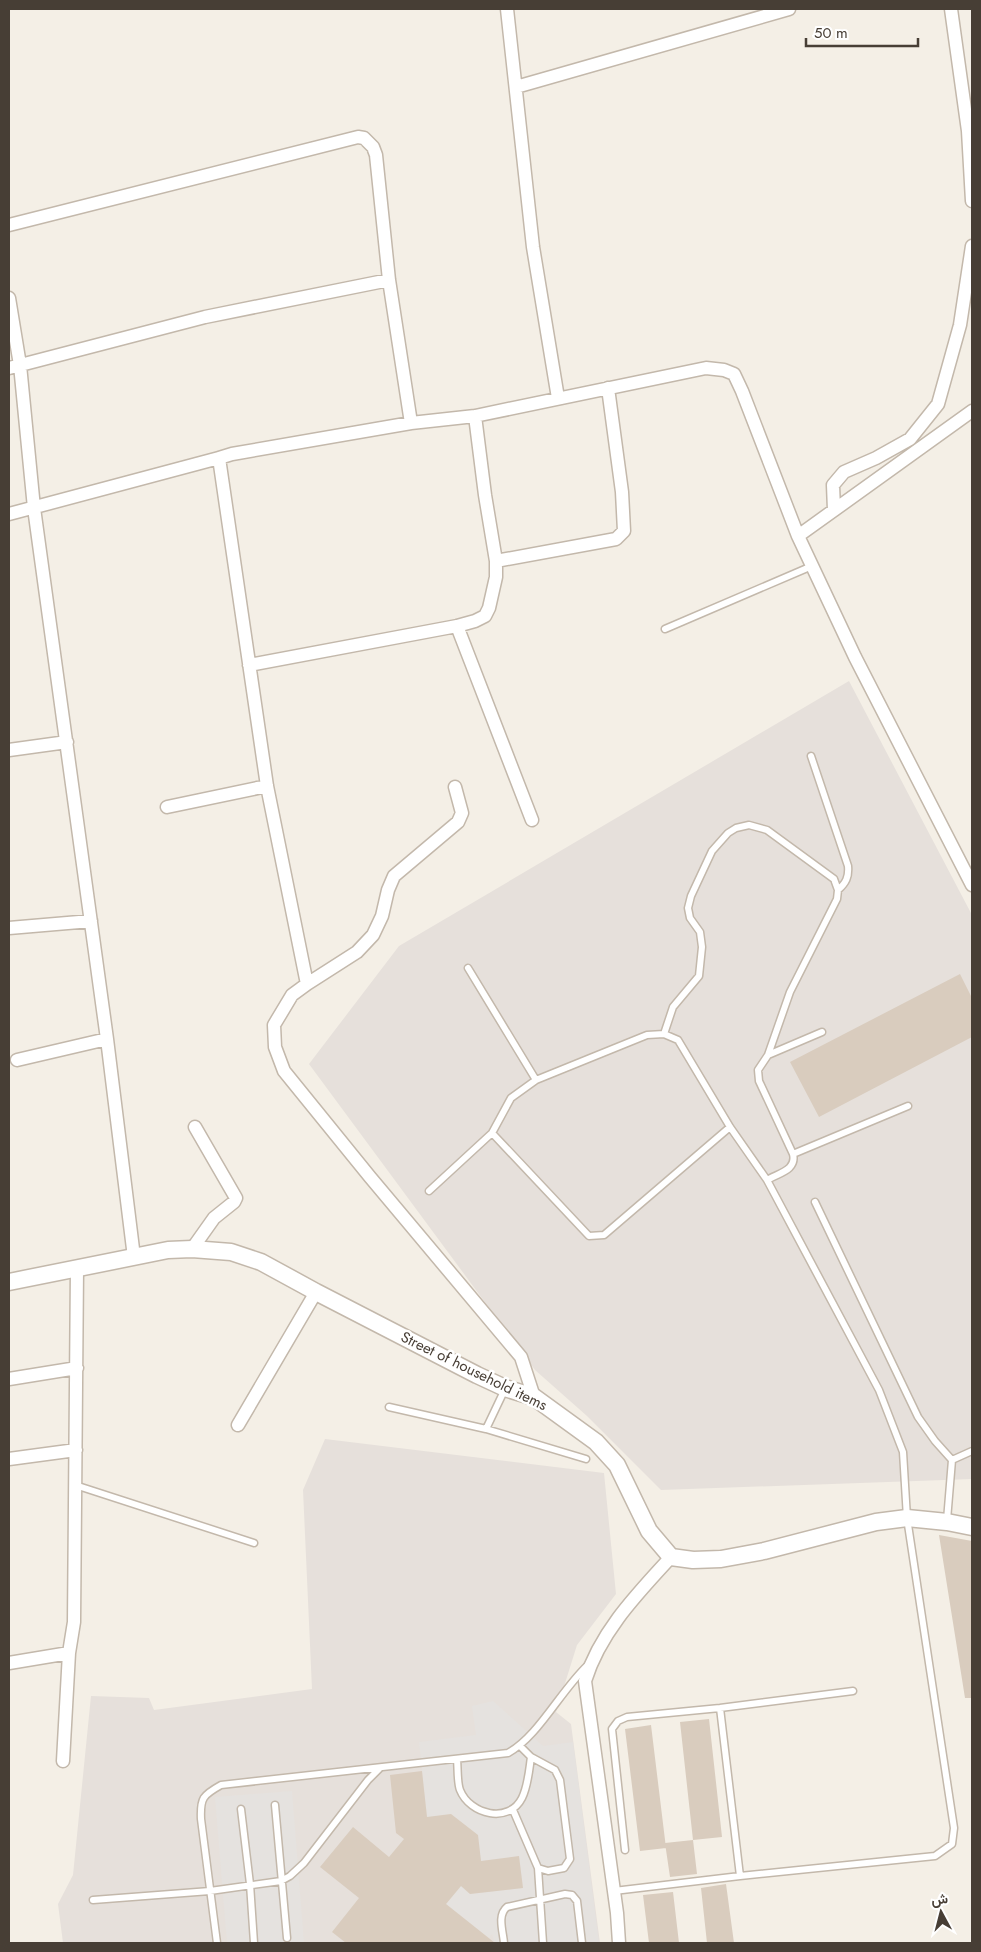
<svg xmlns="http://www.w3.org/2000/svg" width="981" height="1952" viewBox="0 0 981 1952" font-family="Jost,Vazirmatn,sans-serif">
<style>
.industrial{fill:#e6e0db}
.parking{fill:#e5e2df}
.building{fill:#d9ccbe}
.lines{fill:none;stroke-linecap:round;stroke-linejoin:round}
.service-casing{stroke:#c3b8ab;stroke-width:9}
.minor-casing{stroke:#c3b8ab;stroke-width:15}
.tertiary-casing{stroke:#c3b8ab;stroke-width:19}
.service{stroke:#fff;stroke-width:6}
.minor{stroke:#fff;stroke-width:12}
.tertiary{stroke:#fff;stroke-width:16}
.labels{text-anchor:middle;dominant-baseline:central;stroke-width:5;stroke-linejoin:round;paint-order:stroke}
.street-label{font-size:15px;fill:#473e35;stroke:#fff}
</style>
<rect width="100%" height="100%" fill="#f4efe6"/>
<path class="industrial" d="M849,681L972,915V1479L661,1490L587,1416L535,1370L309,1064L399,946Z
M325,1439L604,1473L616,1594L577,1645L556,1712L571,1724L600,1943H63L58,1904L73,1875L91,1696L149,1698L154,1710L312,1689L303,1490Z"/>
<path class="parking" d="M493,1701L543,1746L573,1742L599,1943H495L492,1934L489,1938L446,1904L461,1886L470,1894L523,1888L519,1857L481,1861L477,1835L451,1814L427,1817L419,1742L476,1735L472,1706Z
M292,1791L304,1943H227L215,1797Z"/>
<path class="building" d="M960,974L972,998V1037L819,1117L790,1062Z
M939,1535L972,1541V1698H965Z
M709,1719L722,1837L693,1840L680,1722Z
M651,1725L666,1848L640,1851L625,1729Z
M422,1771L427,1817L451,1814L478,1835L481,1861L519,1856L523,1888L470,1894L461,1886L446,1904L495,1943H346L332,1932L359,1898L320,1867L353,1827L389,1857L404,1839L396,1833L390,1775Z
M693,1840L697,1874L670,1877L665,1843Z
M726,1884L734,1943H707L701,1888Z
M673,1892L679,1943H649L643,1895Z"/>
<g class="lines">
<defs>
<path id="service" d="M665,629L812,566
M811,756L848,866C849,877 846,883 838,890
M468,968L536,1080
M664,1034L673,1007L699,976L702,947L700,932L690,918L688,908L691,896L712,851L728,833L736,828L749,825L767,830L834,879L838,890L837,899L790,992L768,1055
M492,1133L589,1236L604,1235L730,1127
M793,1154L908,1106
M767,1180C779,1173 797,1170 793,1154L759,1081L758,1070L768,1055L822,1032
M429,1191L492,1133L511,1098L536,1080L647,1035L664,1034L678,1040L730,1127L767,1180L879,1390L903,1452L907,1518L954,1828L952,1844L935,1856L740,1876L614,1891
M815,1202L918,1417L935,1441L952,1460L947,1520
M389,1407L486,1429L586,1459
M486,1429L505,1389
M952,1460L972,1451
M75,1485L254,1543
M720,1708L740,1876
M457,1760C458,1769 457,1782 460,1790C470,1815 509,1824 522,1798C528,1786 529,1771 531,1757
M275,1805L287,1938
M241,1809L250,1884L254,1943
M513,1810L538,1868L548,1871L564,1868L570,1859L560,1780L555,1770L531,1757L520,1746
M625,1850L612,1729L618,1721L627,1717L720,1708L853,1691
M538,1868L543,1943
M93,1900L210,1891L281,1881L290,1876L304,1863L368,1780L380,1768
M217,1943L201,1819C200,1798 203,1795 221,1785L508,1753C538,1737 561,1690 588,1665
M504,1943C503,1931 497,1915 507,1907L565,1894L572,1895L577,1901L582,1943"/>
<path id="minor" d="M507,9L533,247L558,398
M951,9L968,131L972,201
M516,87L789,9
M9,225L358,137L364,138L373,147L376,155L389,280L411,423
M9,298L20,365L34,508L107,1039L134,1257
M9,368L205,317L389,280
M834,510L833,485L844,472L876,458L910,439L938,404L960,325L972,246
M9,514L219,458
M798,536L972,411
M496,561L616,539L624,531L622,492L608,388
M457,626L532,820
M249,665L457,626L475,621L485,616L489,608L496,577V561L485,495L475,416
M9,750L67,742
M167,807L267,786
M9,928L91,921
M307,984L357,952L373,935L382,916L388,890L394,876L458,822L462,813L455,787
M17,1060L107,1039
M192,1249L214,1218L234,1202L236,1198L195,1127
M9,1379L77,1368
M534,1397L521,1357L370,1177L284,1071L275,1047L274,1025L292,995L307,984L267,786L219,458L232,454L411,423L475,416L706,368L724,370L734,374L742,391L798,536L855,657L972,885
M238,1425L316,1292
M9,1459L76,1450
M9,1663L69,1653
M63,1761L69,1653L74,1622L77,1268
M619,1943L617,1913L585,1681C600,1632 637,1594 671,1557"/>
<path id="tertiary" d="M9,1282L168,1250L192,1249L231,1252L261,1262L316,1292L477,1375L505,1388L534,1397L596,1442L617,1465L649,1531L671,1557L693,1560L721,1559L764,1551L876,1522L907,1518L947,1522L972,1527"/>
</defs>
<use href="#service" class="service-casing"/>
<use href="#minor" class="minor-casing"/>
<use href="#tertiary" class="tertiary-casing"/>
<use href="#service" class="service"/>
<use href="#minor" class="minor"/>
<use href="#tertiary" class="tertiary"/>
</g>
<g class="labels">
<g class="street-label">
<text transform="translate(474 1371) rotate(26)">Street of household items</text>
</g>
</g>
<rect width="981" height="1952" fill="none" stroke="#473e35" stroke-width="20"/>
<g transform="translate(941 1912) rotate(353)" stroke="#ffffff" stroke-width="4" paint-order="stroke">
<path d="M0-4L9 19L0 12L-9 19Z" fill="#473e35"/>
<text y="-8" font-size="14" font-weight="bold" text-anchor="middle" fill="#473e35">ش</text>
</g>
<path d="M806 38v8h112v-8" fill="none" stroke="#473e35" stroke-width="2.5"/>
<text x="814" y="38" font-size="15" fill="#473e35" stroke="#ffffff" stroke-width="4" paint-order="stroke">50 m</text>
</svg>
